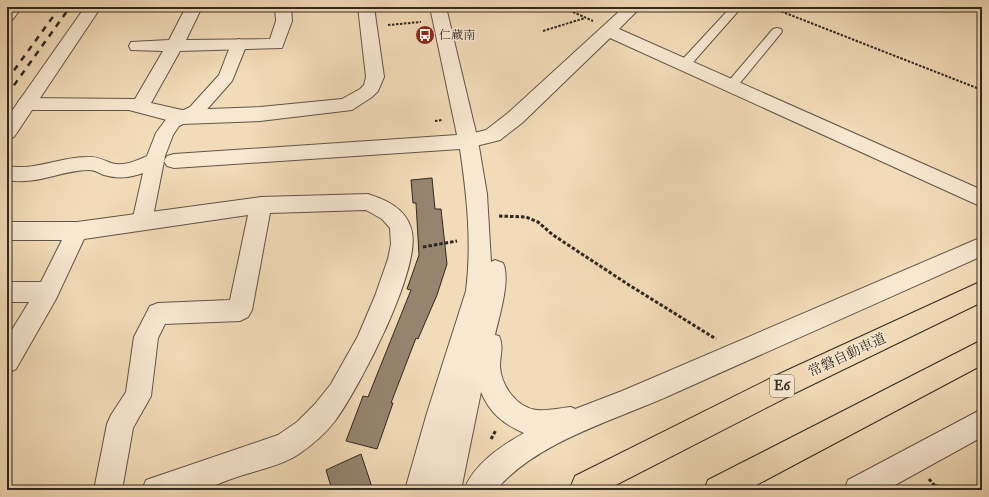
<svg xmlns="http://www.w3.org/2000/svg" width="989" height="497" viewBox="0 0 989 497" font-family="'IM FELL Double Pica','Noto Serif JP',serif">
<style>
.building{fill:#95856f;stroke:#30281f}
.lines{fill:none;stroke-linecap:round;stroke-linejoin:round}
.service-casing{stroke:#605545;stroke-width:2}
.pedestrian-casing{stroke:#605545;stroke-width:2}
.minor-casing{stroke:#605545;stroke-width:2}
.tertiary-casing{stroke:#605545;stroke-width:2}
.motorway-casing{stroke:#30281f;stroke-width:2}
.path-far1{stroke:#30281f;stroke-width:2;stroke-dasharray:2.5 1.5;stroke-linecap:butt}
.path{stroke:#30281f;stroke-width:3;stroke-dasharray:3.5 2;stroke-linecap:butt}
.service{fill:#f7e8d1;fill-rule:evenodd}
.pedestrian{fill:#f7e8d1;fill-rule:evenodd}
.minor{fill:#f7e8d1;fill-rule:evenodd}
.tertiary{fill:#f7e8d1;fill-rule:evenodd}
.motorway{fill:#f2dbb8;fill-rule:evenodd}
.rail{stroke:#30281f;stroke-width:2.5;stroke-dasharray:6 6;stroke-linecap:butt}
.labels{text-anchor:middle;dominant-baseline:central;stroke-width:3;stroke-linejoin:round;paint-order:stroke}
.far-poi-label{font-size:12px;fill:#30281f;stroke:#f7e8d1;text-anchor:start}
.shield{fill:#f7e8d1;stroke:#6c6254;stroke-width:1}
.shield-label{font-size:13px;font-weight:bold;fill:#30281f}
.street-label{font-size:14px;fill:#30281f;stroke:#f7e8d1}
</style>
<rect width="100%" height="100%" fill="#f2dbb8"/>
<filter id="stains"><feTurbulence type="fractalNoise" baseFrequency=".005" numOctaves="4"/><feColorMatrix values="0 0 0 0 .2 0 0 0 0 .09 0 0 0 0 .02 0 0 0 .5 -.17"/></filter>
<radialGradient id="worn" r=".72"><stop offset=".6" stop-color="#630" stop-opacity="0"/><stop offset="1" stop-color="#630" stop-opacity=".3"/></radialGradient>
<path class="building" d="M432,178L435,209H441L447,264L437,295L418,339L416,338L391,403H393L377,449L346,441L363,396L368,397L411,290L407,289L419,255L416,203H413L411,180Z
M361,454L373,490H332L326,470Z"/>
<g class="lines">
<defs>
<path id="service" d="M731,7H739L740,9L688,68H680L679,65L680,62Z
M777,28L781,29L782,31L781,33L735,89H727L725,86L727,83L773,29Z"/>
<path id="pedestrian" d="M239,39L244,41L247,44L232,81L202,115L179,126L173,135L165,156L152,222L149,228L142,230L135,228L132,222L143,173C129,178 118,179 104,175C99,173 95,170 89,170C61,170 36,186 7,180V166C35,171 60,157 87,157C96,156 103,160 111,163C123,167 136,161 147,156L156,133L167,118L190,107L219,75L231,44L234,41Z"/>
<path id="minor" d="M186,7H202L186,40L270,39L276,21L275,7H291L292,21L282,48L180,51L151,103L182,110L260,107L342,99L360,89L364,85L366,77L358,7H374L384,77L378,91L372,97L352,110L260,121L182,124L129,110H26L20,109L17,104L20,99L26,98L135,99L163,51L131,50L129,46L131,42L169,40Z
M624,7H641L619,29L982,190V207L610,38L522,123L500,140L468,148L461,146L458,141L461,136L486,130L508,113Z
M368,194C386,200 405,208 411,228C424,265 358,390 335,421C325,434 312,445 299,454C281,466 257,470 237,477C224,481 209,489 196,490C178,492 160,490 142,490L146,480L278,435L297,422L315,404L331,384L358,336L375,296L388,259L391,244L390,228L382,219L366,210L270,213L252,310L248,317L240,321L165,324L158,338L151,396L133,428L122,490H94L107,424L111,415L126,392L134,337L150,306L158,303L230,300L248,215L84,239L56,299L16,369L7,373V338L29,302H7V282H41L62,240H7V222H77L261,197Z"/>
<path id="tertiary" d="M7,7H22L13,19L7,21Z
M85,7H101L14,137L7,139V118Z
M430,7H446L478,141L487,194L491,262L495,260L503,263C511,279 499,317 495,335L499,336C504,347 500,355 500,366C501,385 516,408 537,410C548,411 560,408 571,407L575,409L622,391L982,237V256C879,302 776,348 673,394C616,420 537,441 496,490H464C474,464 501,446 524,433C503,424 490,413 481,392L461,490H405L427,413L466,291C472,244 467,196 460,149L174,168L167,166L164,161L167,156L174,154L457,135Z
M982,409V437L886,490H844L848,480Z"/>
<path id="motorway" d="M982,281V302L795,393L606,490H573L571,486L575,476L777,375Z
M982,340V365L747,490H704L708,480Z"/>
</defs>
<use href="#service" class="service-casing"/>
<use href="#pedestrian" class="pedestrian-casing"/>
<use href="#minor" class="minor-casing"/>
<use href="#tertiary" class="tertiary-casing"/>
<use href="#motorway" class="motorway-casing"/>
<path class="path-far1" d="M562,7L593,21
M770,7L982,90
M388,25L421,22
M543,31L585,18
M435,121L442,120"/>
<path class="path" d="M499,216L526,217L538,222L553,235L629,285L716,339
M423,247L457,241
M491,439L496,430
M934,485L949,490
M923,490L934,485L929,479"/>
<use href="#service" class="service"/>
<use href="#pedestrian" class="pedestrian"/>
<use href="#minor" class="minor"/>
<use href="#tertiary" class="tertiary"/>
<use href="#motorway" class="motorway"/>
<path class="rail" d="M7,80L60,7
M7,95L70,7"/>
</g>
<defs>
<symbol id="bus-disc" viewBox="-11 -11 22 22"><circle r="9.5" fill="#8f2418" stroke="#f7e8d1"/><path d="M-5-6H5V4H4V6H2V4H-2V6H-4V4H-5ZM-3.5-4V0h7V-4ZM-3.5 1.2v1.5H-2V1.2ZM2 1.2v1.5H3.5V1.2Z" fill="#fff"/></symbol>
</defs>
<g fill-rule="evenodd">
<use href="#bus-disc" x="414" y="24" width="22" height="22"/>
</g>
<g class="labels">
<g class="far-poi-label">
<text x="439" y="35">仁蔵南</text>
</g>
<rect class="shield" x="770" y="375" width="24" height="22" rx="3"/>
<g class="shield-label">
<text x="782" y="386">E6</text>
</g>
<g class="street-label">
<text transform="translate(847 355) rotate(-25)">常磐自動車道</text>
</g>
</g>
<rect width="989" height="497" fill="none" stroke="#f2dbb8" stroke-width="24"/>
<rect x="8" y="8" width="973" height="481" fill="none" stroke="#30281f" stroke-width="2"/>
<rect x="12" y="12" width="965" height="473" fill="none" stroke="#30281f"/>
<rect width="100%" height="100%" filter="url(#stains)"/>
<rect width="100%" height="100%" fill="url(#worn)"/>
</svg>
